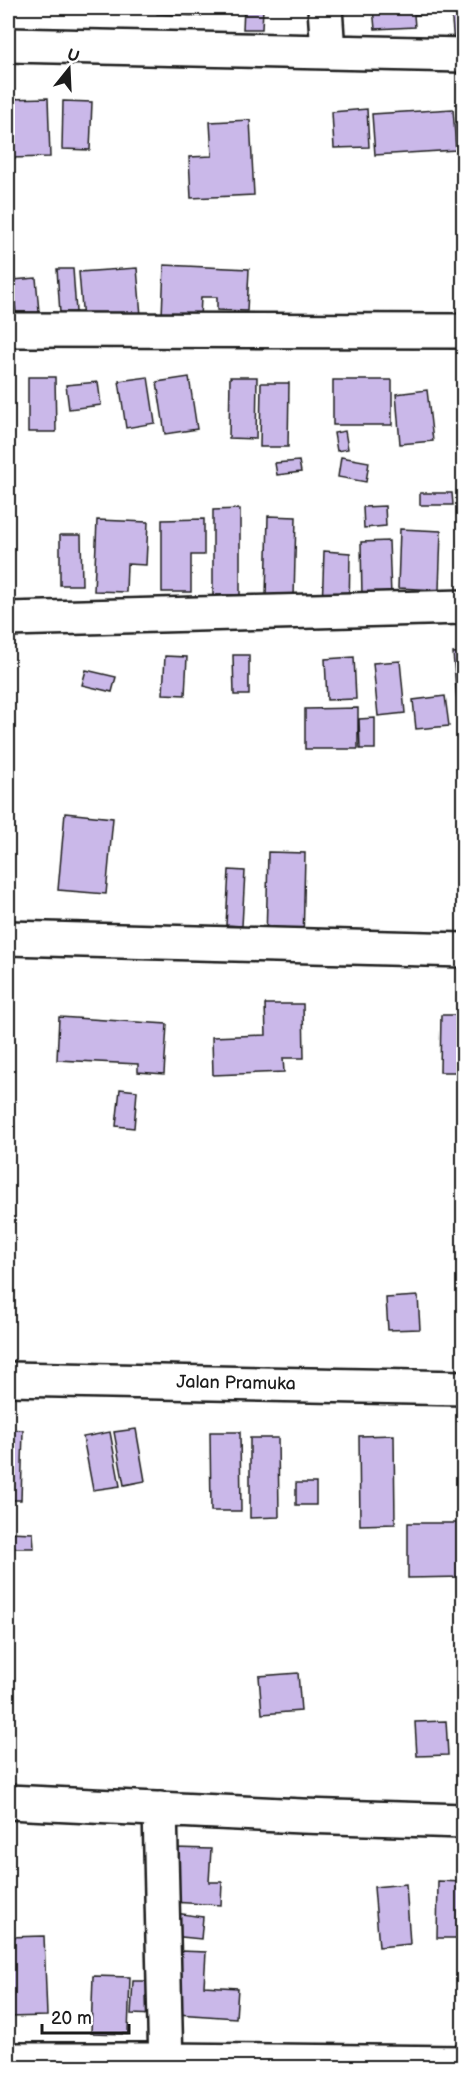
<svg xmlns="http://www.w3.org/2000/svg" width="471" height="2075" viewBox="0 0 471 2075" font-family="'Balsamiq Sans',sans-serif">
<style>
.building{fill:#cab8e9;stroke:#1c1c1c;stroke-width:1.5}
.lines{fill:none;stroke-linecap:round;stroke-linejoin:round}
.minor-casing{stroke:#1c1c1c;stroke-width:38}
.minor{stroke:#fff;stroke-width:33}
.labels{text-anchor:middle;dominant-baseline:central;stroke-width:6;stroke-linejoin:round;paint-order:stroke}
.street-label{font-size:18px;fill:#1c1c1c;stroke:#fff}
</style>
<rect width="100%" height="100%" fill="#fff"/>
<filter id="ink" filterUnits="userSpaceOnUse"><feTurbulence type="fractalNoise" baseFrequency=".0167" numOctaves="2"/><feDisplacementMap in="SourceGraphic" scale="12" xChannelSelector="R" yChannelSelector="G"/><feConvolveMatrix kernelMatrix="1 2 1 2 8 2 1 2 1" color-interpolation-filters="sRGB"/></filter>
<g filter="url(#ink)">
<path class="building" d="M38,8H79V10H38Z
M157,8H201V16L157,14Z
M244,8H263L262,29H243Z
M373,8H445L446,13L414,15L415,27L375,29Z
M451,8H464V45H454Z
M48,98L50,157L10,158L8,99Z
M63,101L92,102L90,150L62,149Z
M367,109L369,147L334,148L332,112Z
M453,109L456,150L375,155L372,114Z
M250,120L254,195L191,198L189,157L212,156L210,122Z
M164,265L249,269L247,311L217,310V297H201L200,318L162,316Z
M137,268L141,316L83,320L79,272Z
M57,269H73L76,312L60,313Z
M36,278L40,323L17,325L13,280Z
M28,377H55L56,432H28Z
M148,377L155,423L126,428L119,381Z
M189,377L197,429L165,434L157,382Z
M230,377H257L256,439L229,438Z
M333,380H392V425H333Z
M98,382L101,405L69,409L66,385Z
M261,383H289L288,447H260Z
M427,390L433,441L400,444L396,394Z
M345,431L348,449L337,451L334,433Z
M341,457L369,462L366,482L338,477Z
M299,461L301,472L277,475L275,463Z
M420,493H452L453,505H420Z
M385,506L386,526L364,528L363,507Z
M240,509V595H213V510Z
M268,516L296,517L294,598L266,597Z
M204,519V555H191V592H162V520Z
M97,520L148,522L146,565L127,564L126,592L94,591Z
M400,529L441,531L439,590L398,588Z
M60,535H81L82,585H60Z
M389,541L391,596L362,597L361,542Z
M324,551L350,553L349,609H322Z
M464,652V724L459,725L453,653Z
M233,655H249V695H234Z
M165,656L187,657L185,695L163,694Z
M354,657L356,699L327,700L325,659Z
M400,661L405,713L378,716L373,663Z
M86,670L116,677L112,692L82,685Z
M445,696L449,726L416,729L413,700Z
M358,708V749H305V709Z
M375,718V749H360L359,719Z
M65,813L113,818L106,894L58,890Z
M268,852L305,853L303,945L266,943Z
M229,870L245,871L242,926L226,925Z
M265,1004H303L304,1058H283L284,1072L213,1075L212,1037L266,1035Z
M441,1015H459L458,1072H440Z
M59,1017L167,1024L164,1074L138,1072V1064L57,1060Z
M120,1089L137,1091L134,1128L116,1126Z
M418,1296L420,1329L388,1330L386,1298Z
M8,1429L23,1430L21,1500H8Z
M136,1429L145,1481L124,1485L114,1432Z
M110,1432L120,1486L93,1490L83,1437Z
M210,1432H240L241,1511H211Z
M394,1435L395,1524L360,1525L359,1436Z
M250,1438H278L279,1517L250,1518Z
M296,1483H316V1505H296Z
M408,1523H464V1577L408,1578Z
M8,1532L33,1533L34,1548H8Z
M298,1673L301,1711L262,1714L259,1676Z
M446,1721L448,1755L417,1756L415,1722Z
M174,1848L211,1849L209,1882H222L221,1905L172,1902Z
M438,1881L464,1882V1938H437Z
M406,1884L410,1944L379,1947L374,1887Z
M175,1913L203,1917L201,1939L172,1936Z
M44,1936L47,2016L8,2017V1937Z
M180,1951L206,1952L204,1986L238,1988L236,2018L177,2014Z
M93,1976L130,1977L128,2034L91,2033Z
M133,1981H160L158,2015L131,2014Z"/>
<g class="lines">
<defs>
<path id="minor" d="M325,8L328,52
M8,45L464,55
M8,330L464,331
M8,619L464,607
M8,938L464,950
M8,1379L464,1388
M8,1802L302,1816L464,1821
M160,1809L166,2068
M8,2060H166L464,2063"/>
</defs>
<use href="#minor" class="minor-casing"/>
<use href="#minor" class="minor"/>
</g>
</g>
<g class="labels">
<g class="street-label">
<text transform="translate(236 1383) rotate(1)">Jalan Pramuka</text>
</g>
</g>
<rect width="471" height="2075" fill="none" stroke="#fff" stroke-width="30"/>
<rect x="15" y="15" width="441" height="2045" fill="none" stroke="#1c1c1c" stroke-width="2" filter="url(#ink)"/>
<g transform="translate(69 69) rotate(18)" stroke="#ffffff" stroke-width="4.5" paint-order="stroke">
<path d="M0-4.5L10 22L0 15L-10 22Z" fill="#1c1c1c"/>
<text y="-9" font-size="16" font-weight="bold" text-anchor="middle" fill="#1c1c1c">U</text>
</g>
<path d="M42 2024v9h87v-9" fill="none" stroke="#1c1c1c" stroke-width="3"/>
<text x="51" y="2024" font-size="18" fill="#1c1c1c" stroke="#ffffff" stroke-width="4.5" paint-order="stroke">20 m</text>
</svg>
